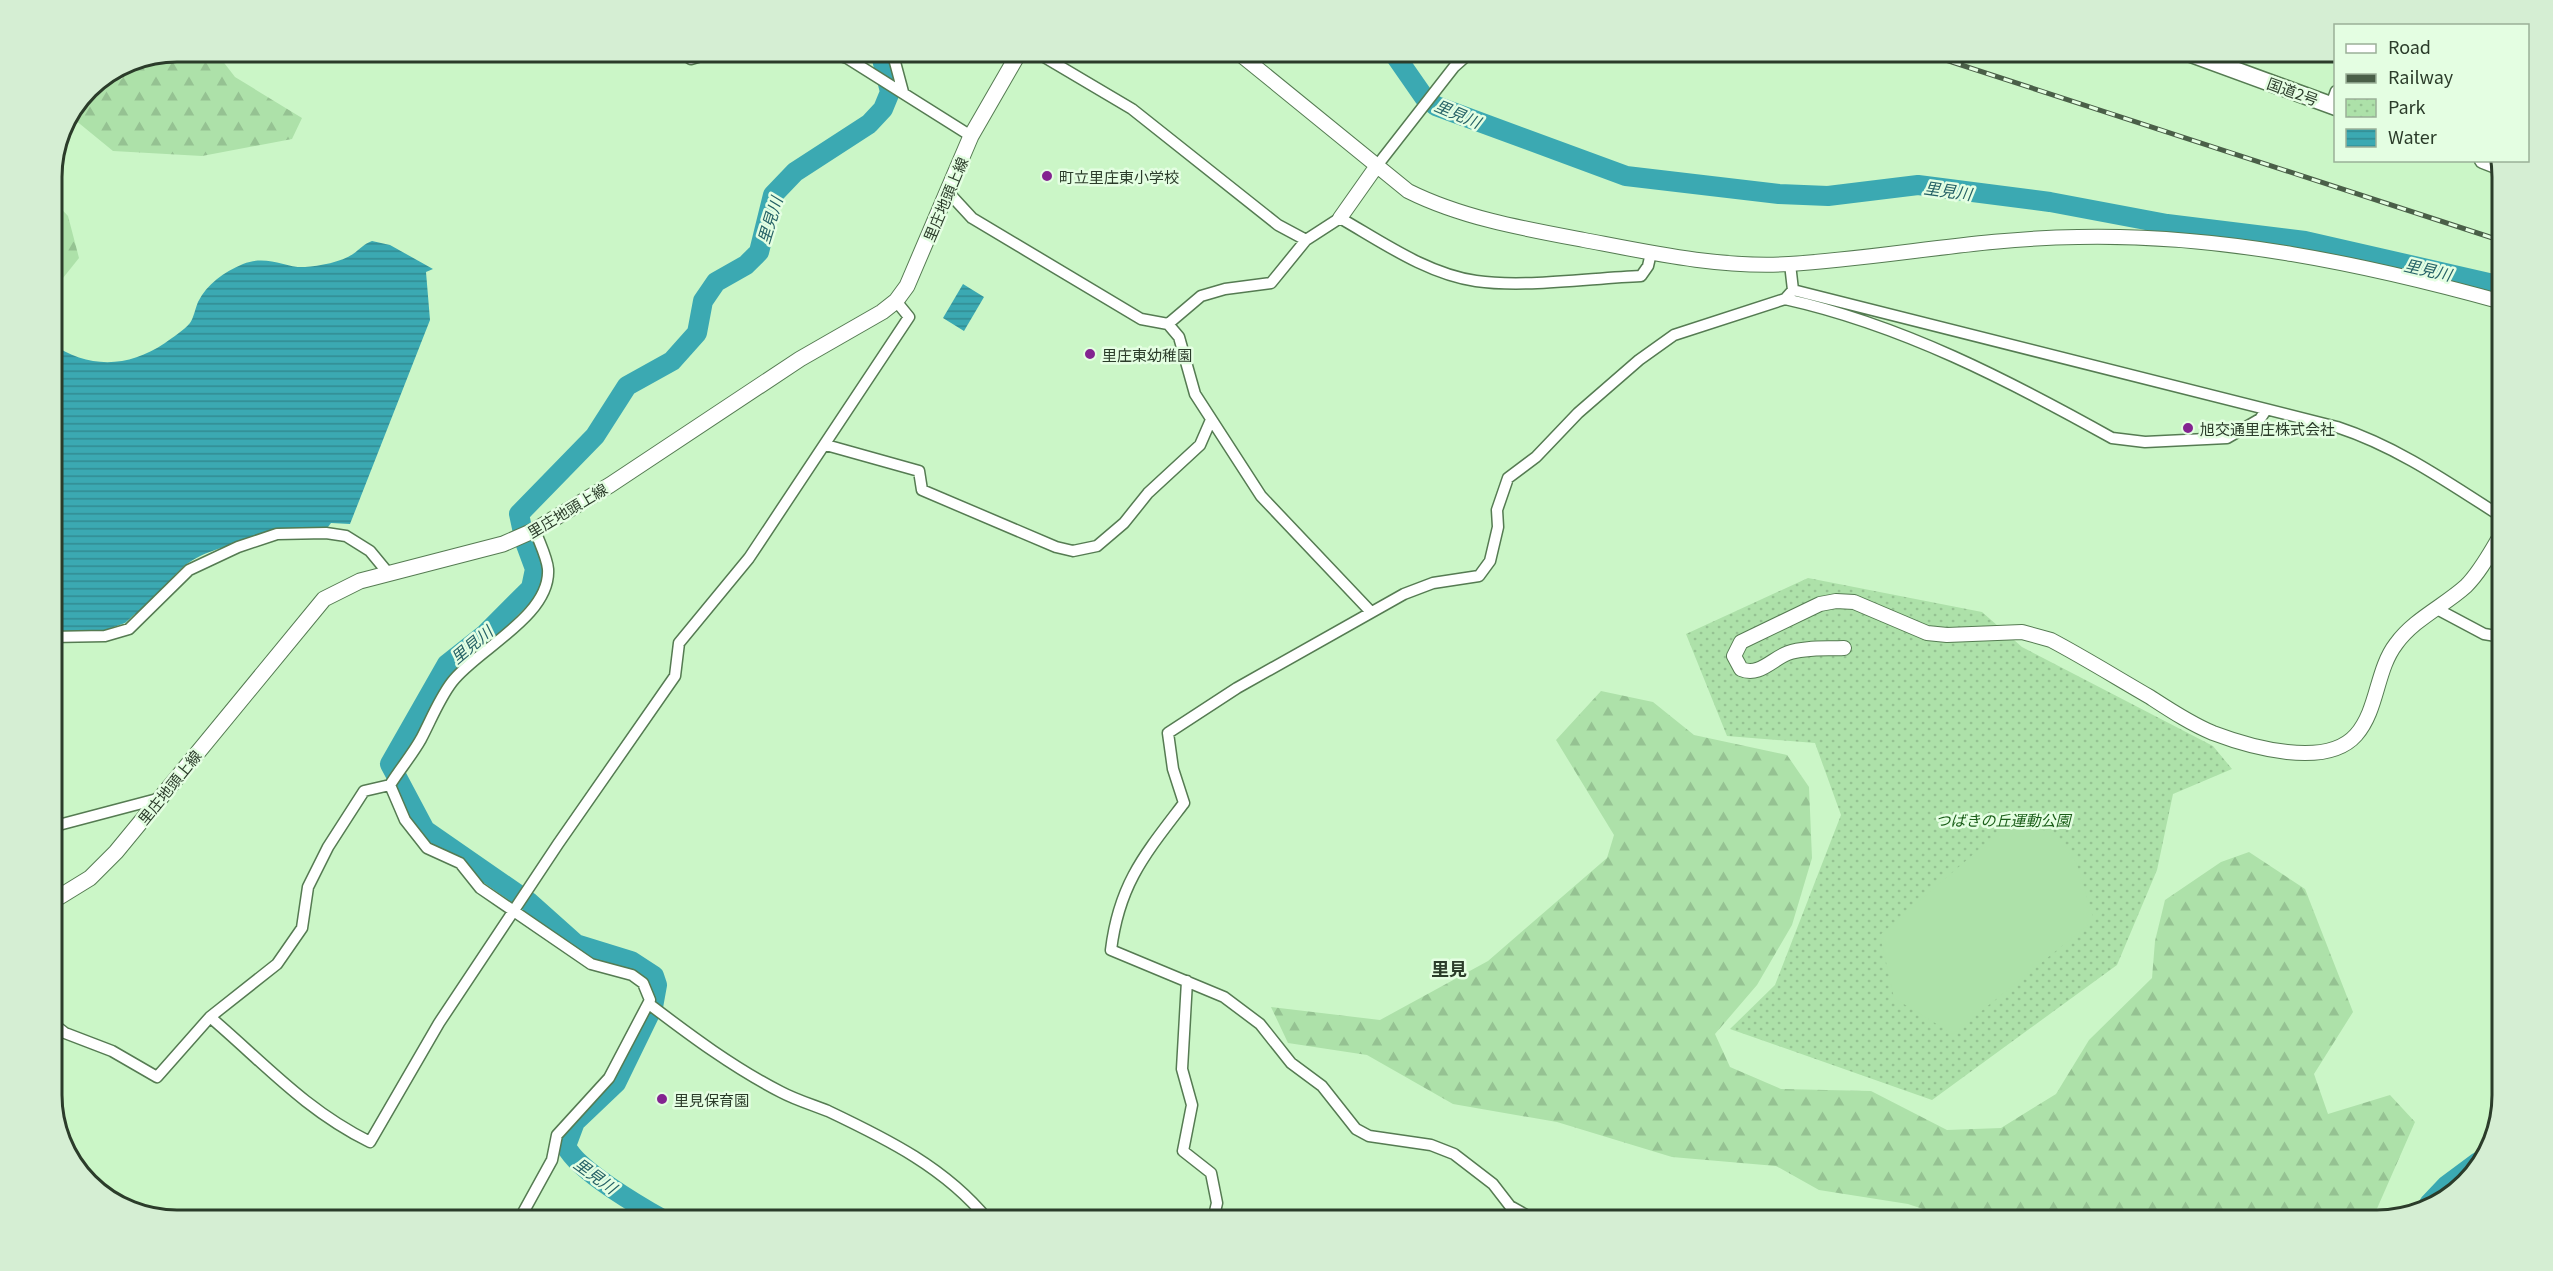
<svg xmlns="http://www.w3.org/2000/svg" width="2553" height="1271" viewBox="0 0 2553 1271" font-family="Georgia,'Noto Sans JP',serif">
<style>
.forest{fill:url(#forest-firs)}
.park{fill:url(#park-dots)}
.pitch{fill:#ade1a9}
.water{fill:url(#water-rules)}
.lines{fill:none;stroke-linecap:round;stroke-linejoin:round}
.river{stroke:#3ba9b2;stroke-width:20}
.minor-casing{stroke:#557b52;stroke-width:13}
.tertiary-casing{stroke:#557b52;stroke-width:16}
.secondary-casing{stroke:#557b52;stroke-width:17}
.trunk-casing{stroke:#557b52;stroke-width:19}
.minor{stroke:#fff;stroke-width:10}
.tertiary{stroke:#fff;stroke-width:14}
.secondary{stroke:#fff;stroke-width:15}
.trunk{stroke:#fff;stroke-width:16}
.rail-casing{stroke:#4a5f48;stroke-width:5}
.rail{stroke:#e4fee2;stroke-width:3;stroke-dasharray:9;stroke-linecap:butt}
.poi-dot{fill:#832490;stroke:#e4fee2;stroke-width:2}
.labels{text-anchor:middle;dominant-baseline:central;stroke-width:5;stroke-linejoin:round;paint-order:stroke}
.street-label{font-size:15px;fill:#2b3c2a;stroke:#e4fee2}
.poi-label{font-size:15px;fill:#2b3c2a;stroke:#e4fee2;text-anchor:start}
.park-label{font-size:15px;font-style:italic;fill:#1a5e18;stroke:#e4fee2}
.water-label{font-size:16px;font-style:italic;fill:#256166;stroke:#e4fee2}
.quarter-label{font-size:18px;font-weight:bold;fill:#2b3c2a;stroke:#e4fee2}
.rim{fill:none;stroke:#2b3c2a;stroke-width:3}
</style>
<defs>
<pattern id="forest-firs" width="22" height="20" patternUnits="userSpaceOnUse" patternTransform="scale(1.5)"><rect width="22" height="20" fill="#ade1a9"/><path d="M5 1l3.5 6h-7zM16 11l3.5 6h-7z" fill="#95c292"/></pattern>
<pattern id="park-dots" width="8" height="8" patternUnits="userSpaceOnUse" patternTransform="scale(1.5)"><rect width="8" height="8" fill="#ade1a9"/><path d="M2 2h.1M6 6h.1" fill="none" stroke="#95c292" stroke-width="1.8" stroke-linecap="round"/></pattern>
<pattern id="water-rules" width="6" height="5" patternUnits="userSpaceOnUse" patternTransform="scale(1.5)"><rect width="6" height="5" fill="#3ba9b2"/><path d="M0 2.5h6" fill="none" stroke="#328b91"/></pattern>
</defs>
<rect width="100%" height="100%" fill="#cbf6c7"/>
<path class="forest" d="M176,51H215L235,77L302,118L292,139L202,156L113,151L69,115L88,87L101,79L104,82L122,79L132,60Z
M51,198L68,216L79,258L63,278H51Z
M1601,691L1653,702L1694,735L1787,755L1809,787L1812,858L1792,925L1757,985L1715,1034L1730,1067L1781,1089L1871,1091L1947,1130L2001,1128L2056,1094L2089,1040L2152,978L2155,941L2165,900L2221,862L2249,852L2305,889L2353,1012L2314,1074L2328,1114L2390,1095L2415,1122L2372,1220H1956L1908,1204L1819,1190L1776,1166L1672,1157L1557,1122L1453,1104L1367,1055L1288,1043L1271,1007L1380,1020L1488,961L1607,858L1614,835L1556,740Z"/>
<path class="park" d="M1808,578L1982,612L2022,647L2213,746L2232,769L2173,794L2157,870L2117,965L1932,1100L1730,1029L1775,985L1841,815L1815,743L1727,736L1686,634Z"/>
<path class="pitch" d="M2013,820L2055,834L2076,862L2094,920L1953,1034L1894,998L1880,935Z"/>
<path class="water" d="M372,241L390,245L433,269L426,272L430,320L350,524L331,523L328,527H316L315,532C277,538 211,541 182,568C166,583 153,601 138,617L135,614L125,623L111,628L112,632L58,635L51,631V343C88,369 128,368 165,343C173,337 183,331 190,323C194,317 195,309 198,302C207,284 224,272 243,264C267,254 285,268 305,267C319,266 342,262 353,254C360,249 364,244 372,241Z
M963,284L984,297L964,331L943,318Z"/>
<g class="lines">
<path class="river" d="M1392,51L1424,97L1436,106L1626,176L1779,194L1828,196L1918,185L2050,202L2167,224L2305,241L2502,286
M2429,1204L2447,1185L2478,1162
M664,1220C639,1206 576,1169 566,1146L575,1122L616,1083L653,1007L657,985L654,976L631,961L576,944L529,902L425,830L390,764L447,664L485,634L531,588L535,569L525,542L519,514L595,436L627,386L672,361L697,333L703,301L716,282L746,265L759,252L773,195L795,172L869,124L883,109L890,92L880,51"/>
<defs>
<path id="minor" d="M679,51L691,59L718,51
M826,51L847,58L971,136
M892,51L903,92
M1034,51L1132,109L1278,225L1306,240
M2331,105L2336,91
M1376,167L1454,67L1472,51
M948,192L972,218L1141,319L1168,324L1179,337L1195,394L1261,496L1371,612
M1790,264L1793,290L2337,427C2398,447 2449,483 2502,517
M1785,299C1902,325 2008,380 2112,438L2145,442L2227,438L2260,419L2266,410
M1168,324L1201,296L1225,289L1271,283L1306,240L1340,218C1382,242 1427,274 1476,281C1524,288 1591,278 1641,276L1648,266L1651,253
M826,445L919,471L922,490L1056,547L1073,551L1097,546L1124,523L1148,493L1200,445L1210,422
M2437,609L2484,634L2502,637
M51,637L105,636L129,629L189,570L238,547L277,534L326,533L346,536L370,551L389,574
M390,785L405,820L427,848L460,863L480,888L591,964L632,975L643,983L650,1000L609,1078L557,1135L552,1160L519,1220
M51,827L161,798
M1187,981L1182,1069L1192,1105L1183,1151L1211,1173L1217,1203L1213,1220
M649,1004C691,1036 734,1068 781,1092C796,1100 813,1105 828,1111C887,1139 946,1168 988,1220
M210,1017C264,1063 305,1110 370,1142L439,1023L558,844L675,676L679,643L749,558L909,317L896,301
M51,1022L65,1033L112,1051L157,1077L210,1017L277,964L302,928L308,887L328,847L364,791L390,785C400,769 412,755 421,739C431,720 439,699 452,682C476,650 551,616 548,569C547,557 539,542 535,530
M1535,1220L1510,1206L1493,1184L1454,1154L1431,1145L1369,1136L1356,1129L1322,1086L1291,1063L1260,1024L1224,997L1111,950C1119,884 1145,854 1184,803L1173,769L1168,733L1237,688L1404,594L1433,583L1479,576L1490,561L1498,527L1497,510L1508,478L1536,457L1578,413L1639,360L1674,335L1785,299L1793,290"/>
<path id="tertiary" d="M1236,51L1408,191C1462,218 1525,229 1584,240C1652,253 1720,268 1789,264C1886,258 1981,238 2078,237C2221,234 2365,264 2502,302
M1340,218L1376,167
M1844,648C1826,649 1805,647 1788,653C1772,659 1759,677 1741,669L1734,656L1741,642L1820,604L1836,601L1854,602L1927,633L1947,635L2022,632L2051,640C2085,658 2117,678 2150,697C2170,710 2191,724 2213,733C2250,747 2326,769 2356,735C2378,710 2376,670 2396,644C2414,619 2444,606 2466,586C2481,571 2491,551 2502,533"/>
<path id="secondary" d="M51,902L90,878L116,852L324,599L360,581L503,544L535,530L610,485L800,359L882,312L896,301L907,286L971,136L1020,51"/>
<path id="trunk" d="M2183,51L2336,107
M2483,160L2501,167"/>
</defs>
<use href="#minor" class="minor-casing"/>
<use href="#tertiary" class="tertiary-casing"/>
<use href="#secondary" class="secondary-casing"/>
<use href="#trunk" class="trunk-casing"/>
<use href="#minor" class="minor"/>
<use href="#tertiary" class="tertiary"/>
<use href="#secondary" class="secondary"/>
<use href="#trunk" class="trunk"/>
<defs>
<path id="rail" d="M1918,51L2502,241"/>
</defs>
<use href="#rail" class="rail-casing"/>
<use href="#rail" class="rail"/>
</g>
<g class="poi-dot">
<circle cx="1047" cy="176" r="6"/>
<circle cx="1090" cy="354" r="6"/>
<circle cx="2188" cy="428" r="6"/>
<circle cx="662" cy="1099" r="6"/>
</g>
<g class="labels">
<g class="street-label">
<text transform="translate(2293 91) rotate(20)">国道2号</text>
<text transform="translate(945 199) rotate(-67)">里庄地頭上線</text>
<text transform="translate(567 510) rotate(-31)">里庄地頭上線</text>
<text transform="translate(169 787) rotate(-51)">里庄地頭上線</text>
</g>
<g class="poi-label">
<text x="1059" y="176">町立里庄東小学校</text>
<text x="1102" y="354">里庄東幼稚園</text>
<text x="2200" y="428">旭交通里庄株式会社</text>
<text x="674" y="1099">里見保育園</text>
</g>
<g class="park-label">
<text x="2003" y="819">つばきの丘運動公園</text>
</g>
<g class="water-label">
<text transform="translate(1458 113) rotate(23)">里見川</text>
<text transform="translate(1948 190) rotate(8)">里見川</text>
<text transform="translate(769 220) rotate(-73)">里見川</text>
<text transform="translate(2428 269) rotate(13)">里見川</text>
<text transform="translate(471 644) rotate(-40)">里見川</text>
<text transform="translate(596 1175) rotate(36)">里見川</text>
</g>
<g class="quarter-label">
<text x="1449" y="968">里見</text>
</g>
</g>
<path d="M0 0H2553V1271H0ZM177 62H2377A115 115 0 0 1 2492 177V1095A115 115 0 0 1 2377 1210H177A115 115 0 0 1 62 1095V177A115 115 0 0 1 177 62Z" fill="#d5eed3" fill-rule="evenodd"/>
<path class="rim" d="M177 62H2377A115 115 0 0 1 2492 177V1095A115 115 0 0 1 2377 1210H177A115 115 0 0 1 62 1095V177A115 115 0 0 1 177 62Z"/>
<rect x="2334" y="24" width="195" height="138" fill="#e4fee2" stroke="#9ab098" stroke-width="1.5"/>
<rect x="2346" y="44" width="30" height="9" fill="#ffffff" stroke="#9ab098" stroke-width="1.5"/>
<text x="2388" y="54" font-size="18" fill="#2b3c2a">Road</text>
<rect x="2346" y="74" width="30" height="9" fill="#4a5f48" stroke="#9ab098" stroke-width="1.5"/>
<text x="2388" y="84" font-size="18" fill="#2b3c2a">Railway</text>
<rect x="2346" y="99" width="30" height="18" fill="url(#park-dots)" stroke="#9ab098" stroke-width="1.5"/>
<text x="2388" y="114" font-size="18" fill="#2b3c2a">Park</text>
<rect x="2346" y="129" width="30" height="18" fill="url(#water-rules)" stroke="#9ab098" stroke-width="1.5"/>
<text x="2388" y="144" font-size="18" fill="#2b3c2a">Water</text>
</svg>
